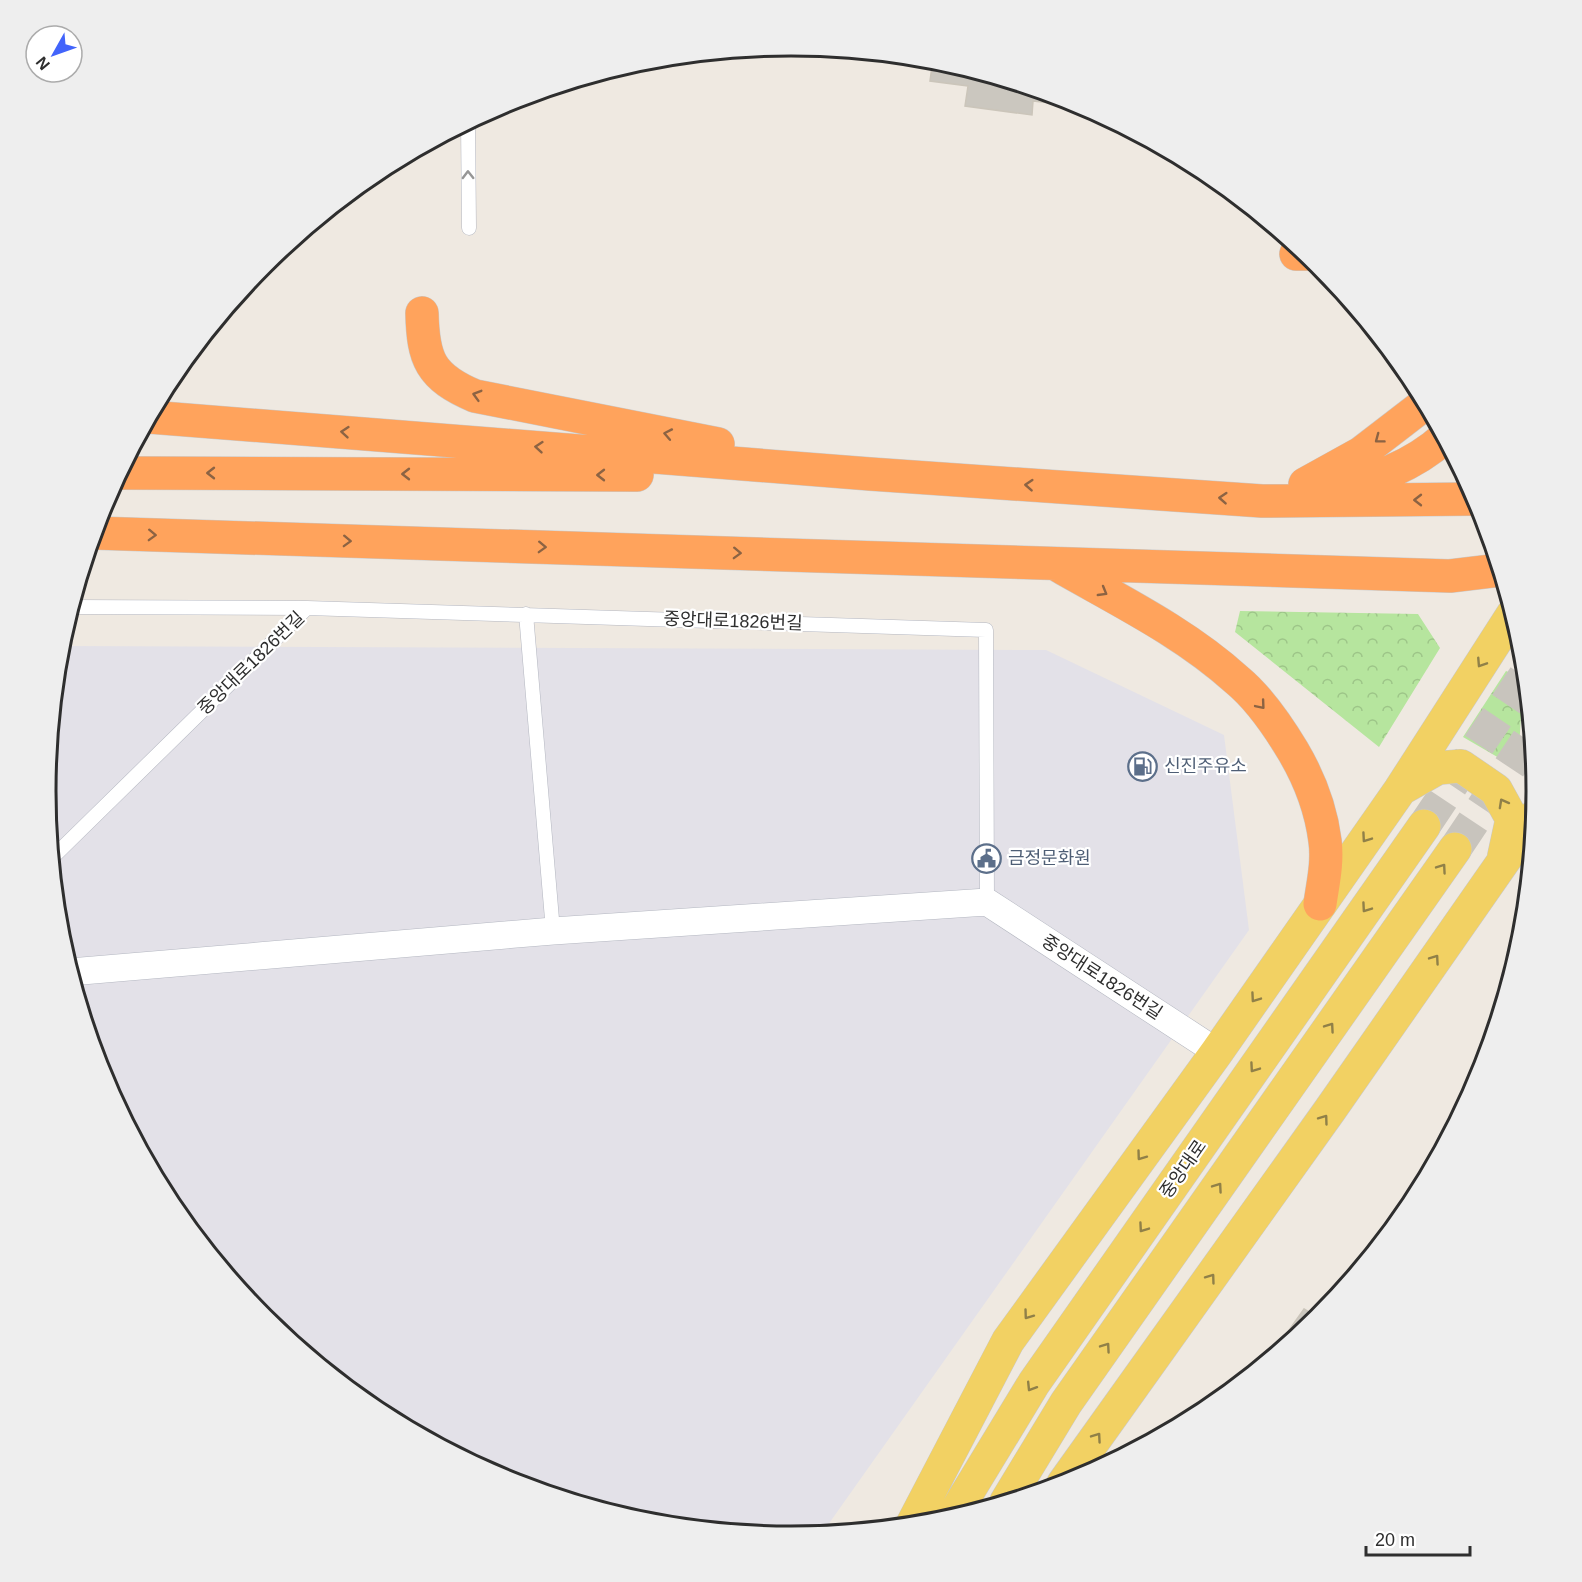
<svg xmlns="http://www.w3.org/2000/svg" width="1582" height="1582" viewBox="0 0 1582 1582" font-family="Helvetica,'Noto Sans KR',sans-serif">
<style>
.industrial{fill:#e3e1e8}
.forest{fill:url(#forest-crowns)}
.building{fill:#cbc7bf;stroke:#cbc5ba;stroke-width:1.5}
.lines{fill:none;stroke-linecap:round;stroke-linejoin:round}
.primary-tunnel{stroke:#c8c4bd;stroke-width:33;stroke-dasharray:33 16;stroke-linecap:butt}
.service-casing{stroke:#b4b7c1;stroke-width:15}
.minor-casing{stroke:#b4b7c1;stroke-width:28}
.primary-casing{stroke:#c9c9c9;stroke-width:34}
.motorway-casing{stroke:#c9c9c9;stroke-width:34}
.service{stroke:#fff;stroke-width:14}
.minor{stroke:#fff;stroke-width:27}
.primary{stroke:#f2d163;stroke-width:33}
.motorway{stroke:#ffa35c;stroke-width:33}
.oneway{stroke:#969696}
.oneway2{stroke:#8c6343}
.oneway3{stroke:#908048}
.labels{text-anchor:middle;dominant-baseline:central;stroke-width:4.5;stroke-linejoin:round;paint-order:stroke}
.street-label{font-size:18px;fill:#2e2e2e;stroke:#fff}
.service-label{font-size:18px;fill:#4e5e75;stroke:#fff;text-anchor:start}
.rim{fill:none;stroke:#2e2e2e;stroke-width:3}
</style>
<defs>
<pattern id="forest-crowns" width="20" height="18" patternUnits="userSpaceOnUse" patternTransform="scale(1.5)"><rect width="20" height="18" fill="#b6e59e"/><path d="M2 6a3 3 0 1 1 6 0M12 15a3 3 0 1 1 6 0" fill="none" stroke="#9dc588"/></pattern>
</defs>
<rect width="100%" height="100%" fill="#efe9e1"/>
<path class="industrial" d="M59,646L1046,650L1224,735L1249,930L830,1522L825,1534L791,1537L645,1523L505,1480L376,1411L263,1318L171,1205L102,1076L59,936L45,791Z"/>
<path class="forest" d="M1240,611L1418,614L1440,648L1379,747L1235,632Z
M1506,671L1523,678L1518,769L1463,737Z"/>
<path class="building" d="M933,59L1077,102L1087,107L1033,101L1032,115L965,106L968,86L930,81Z
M1304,1309L1319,1318L1268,1360Z"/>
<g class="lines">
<path class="primary-tunnel" d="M1424,826L1526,674
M1455,849L1531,735"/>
<defs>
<path id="service" d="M468,122L469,228
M71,607L307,608L986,630L987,902
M526,614L553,931
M52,858L307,608"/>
<path id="minor" d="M70,972L553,931L987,902L1217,1052"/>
<path id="primary" d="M1401,789L1438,768L1461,766L1496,790L1512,819L1504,856
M1063,1484L1330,1110L1535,816
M1006,1502L1066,1403L1455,849
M952,1518L1034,1383L1424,826
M912,1525L1008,1341L1217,1052L1400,790L1513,614"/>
<path id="motorway" d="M1296,254H1307
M422,313C423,359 430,377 475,396L718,444
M149,417L870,474L1262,501L1477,499
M119,473L637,475
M1305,484L1361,453L1426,403
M1333,491C1373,480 1413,466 1444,438
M94,533L1450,576L1500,570
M1057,565C1118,600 1184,632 1237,680C1260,699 1278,726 1293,751C1309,778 1321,809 1325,841C1328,862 1323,883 1320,904"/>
</defs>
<use href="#service" class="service-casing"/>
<use href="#minor" class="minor-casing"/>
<use href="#primary" class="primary-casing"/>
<use href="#motorway" class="motorway-casing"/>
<use href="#service" class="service"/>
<use href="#minor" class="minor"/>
<use href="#primary" class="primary"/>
<use href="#motorway" class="motorway"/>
</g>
<defs><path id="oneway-chevron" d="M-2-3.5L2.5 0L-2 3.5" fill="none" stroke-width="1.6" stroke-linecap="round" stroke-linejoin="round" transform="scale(1.5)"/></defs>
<use class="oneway" href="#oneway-chevron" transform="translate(468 175) rotate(-91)"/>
<g class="oneway2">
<use href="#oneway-chevron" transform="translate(477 395) rotate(-164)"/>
<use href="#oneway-chevron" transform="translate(345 432) rotate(-175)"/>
<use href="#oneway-chevron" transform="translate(668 434) rotate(-169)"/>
<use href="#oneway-chevron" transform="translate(1379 439) rotate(143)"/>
<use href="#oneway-chevron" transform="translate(539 447) rotate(-175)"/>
<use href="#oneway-chevron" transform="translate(211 473) rotate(-180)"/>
<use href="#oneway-chevron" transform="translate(406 474) rotate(-180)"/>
<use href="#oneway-chevron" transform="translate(601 475) rotate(-180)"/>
<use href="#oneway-chevron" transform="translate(1029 485) rotate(-176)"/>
<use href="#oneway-chevron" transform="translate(1223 498) rotate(-176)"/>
<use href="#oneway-chevron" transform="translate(1418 500) rotate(180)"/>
<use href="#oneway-chevron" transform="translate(152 535) rotate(2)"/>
<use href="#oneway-chevron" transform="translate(347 541) rotate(2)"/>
<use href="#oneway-chevron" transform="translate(542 547) rotate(2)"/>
<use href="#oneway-chevron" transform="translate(737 553) rotate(2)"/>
<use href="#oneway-chevron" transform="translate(1103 592) rotate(30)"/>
<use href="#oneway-chevron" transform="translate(1261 705) rotate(50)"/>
</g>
<g class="oneway3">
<use href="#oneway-chevron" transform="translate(1481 663) rotate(123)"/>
<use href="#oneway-chevron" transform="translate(1503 803) rotate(-119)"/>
<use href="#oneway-chevron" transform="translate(1366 838) rotate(125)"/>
<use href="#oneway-chevron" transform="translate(1442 868) rotate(-55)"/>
<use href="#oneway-chevron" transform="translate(1366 908) rotate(125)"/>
<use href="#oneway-chevron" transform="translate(1435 959) rotate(-55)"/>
<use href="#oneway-chevron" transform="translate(1255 998) rotate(125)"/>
<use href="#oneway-chevron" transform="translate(1330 1027) rotate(-55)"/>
<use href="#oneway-chevron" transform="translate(1254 1068) rotate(125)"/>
<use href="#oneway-chevron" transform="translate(1324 1119) rotate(-54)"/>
<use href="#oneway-chevron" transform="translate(1141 1156) rotate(126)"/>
<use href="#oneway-chevron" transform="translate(1218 1187) rotate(-55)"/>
<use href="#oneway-chevron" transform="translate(1143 1228) rotate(125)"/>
<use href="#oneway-chevron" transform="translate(1211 1278) rotate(-54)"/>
<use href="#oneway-chevron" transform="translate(1028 1315) rotate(126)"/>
<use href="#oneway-chevron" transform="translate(1106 1347) rotate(-55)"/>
<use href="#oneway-chevron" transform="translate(1031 1387) rotate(122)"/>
<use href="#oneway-chevron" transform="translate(1097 1437) rotate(-55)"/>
</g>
<defs>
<symbol id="fuel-ring" viewBox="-11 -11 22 22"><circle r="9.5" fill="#fff" stroke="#5c6f8a" stroke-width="1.5"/><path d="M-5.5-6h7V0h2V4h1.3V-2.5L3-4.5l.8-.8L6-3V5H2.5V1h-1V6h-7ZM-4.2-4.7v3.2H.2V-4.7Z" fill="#5c6f8a"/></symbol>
<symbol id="civic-ring" viewBox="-11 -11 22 22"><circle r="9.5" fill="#fff" stroke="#5c6f8a" stroke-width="1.5"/><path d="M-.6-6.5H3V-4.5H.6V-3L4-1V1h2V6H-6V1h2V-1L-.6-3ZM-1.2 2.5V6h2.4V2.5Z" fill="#5c6f8a"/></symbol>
</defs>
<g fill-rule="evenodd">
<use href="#fuel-ring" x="1126" y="750" width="33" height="33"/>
<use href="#civic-ring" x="970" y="842" width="33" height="33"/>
</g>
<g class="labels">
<g class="street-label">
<text transform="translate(733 621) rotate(2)">중앙대로1826번길</text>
<text transform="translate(251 663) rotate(-44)">중앙대로1826번길</text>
<text transform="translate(1102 977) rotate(33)">중앙대로1826번길</text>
<text transform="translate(1183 1169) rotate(-55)">중앙대로</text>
</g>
<g class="service-label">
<text x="1164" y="766">신진주유소</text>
<text x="1008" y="858">금정문화원</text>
</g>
</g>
<path d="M0 0H1582V1582H0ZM56 791a735 735 0 1 1 1470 0a735 735 0 1 1-1470 0Z" fill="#eee" fill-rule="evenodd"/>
<path class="rim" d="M56 791a735 735 0 1 1 1470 0a735 735 0 1 1-1470 0Z"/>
<g transform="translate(54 54) rotate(230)"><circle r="28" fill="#ffffff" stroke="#ababab" stroke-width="1.5"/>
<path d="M0-4.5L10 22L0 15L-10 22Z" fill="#4264fb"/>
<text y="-9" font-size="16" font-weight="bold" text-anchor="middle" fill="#2e2e2e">N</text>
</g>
<path d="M1366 1546v9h104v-9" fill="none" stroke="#2e2e2e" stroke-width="3"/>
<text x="1375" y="1546" font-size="18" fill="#2e2e2e" stroke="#ffffff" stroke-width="4.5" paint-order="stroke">20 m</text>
</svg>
